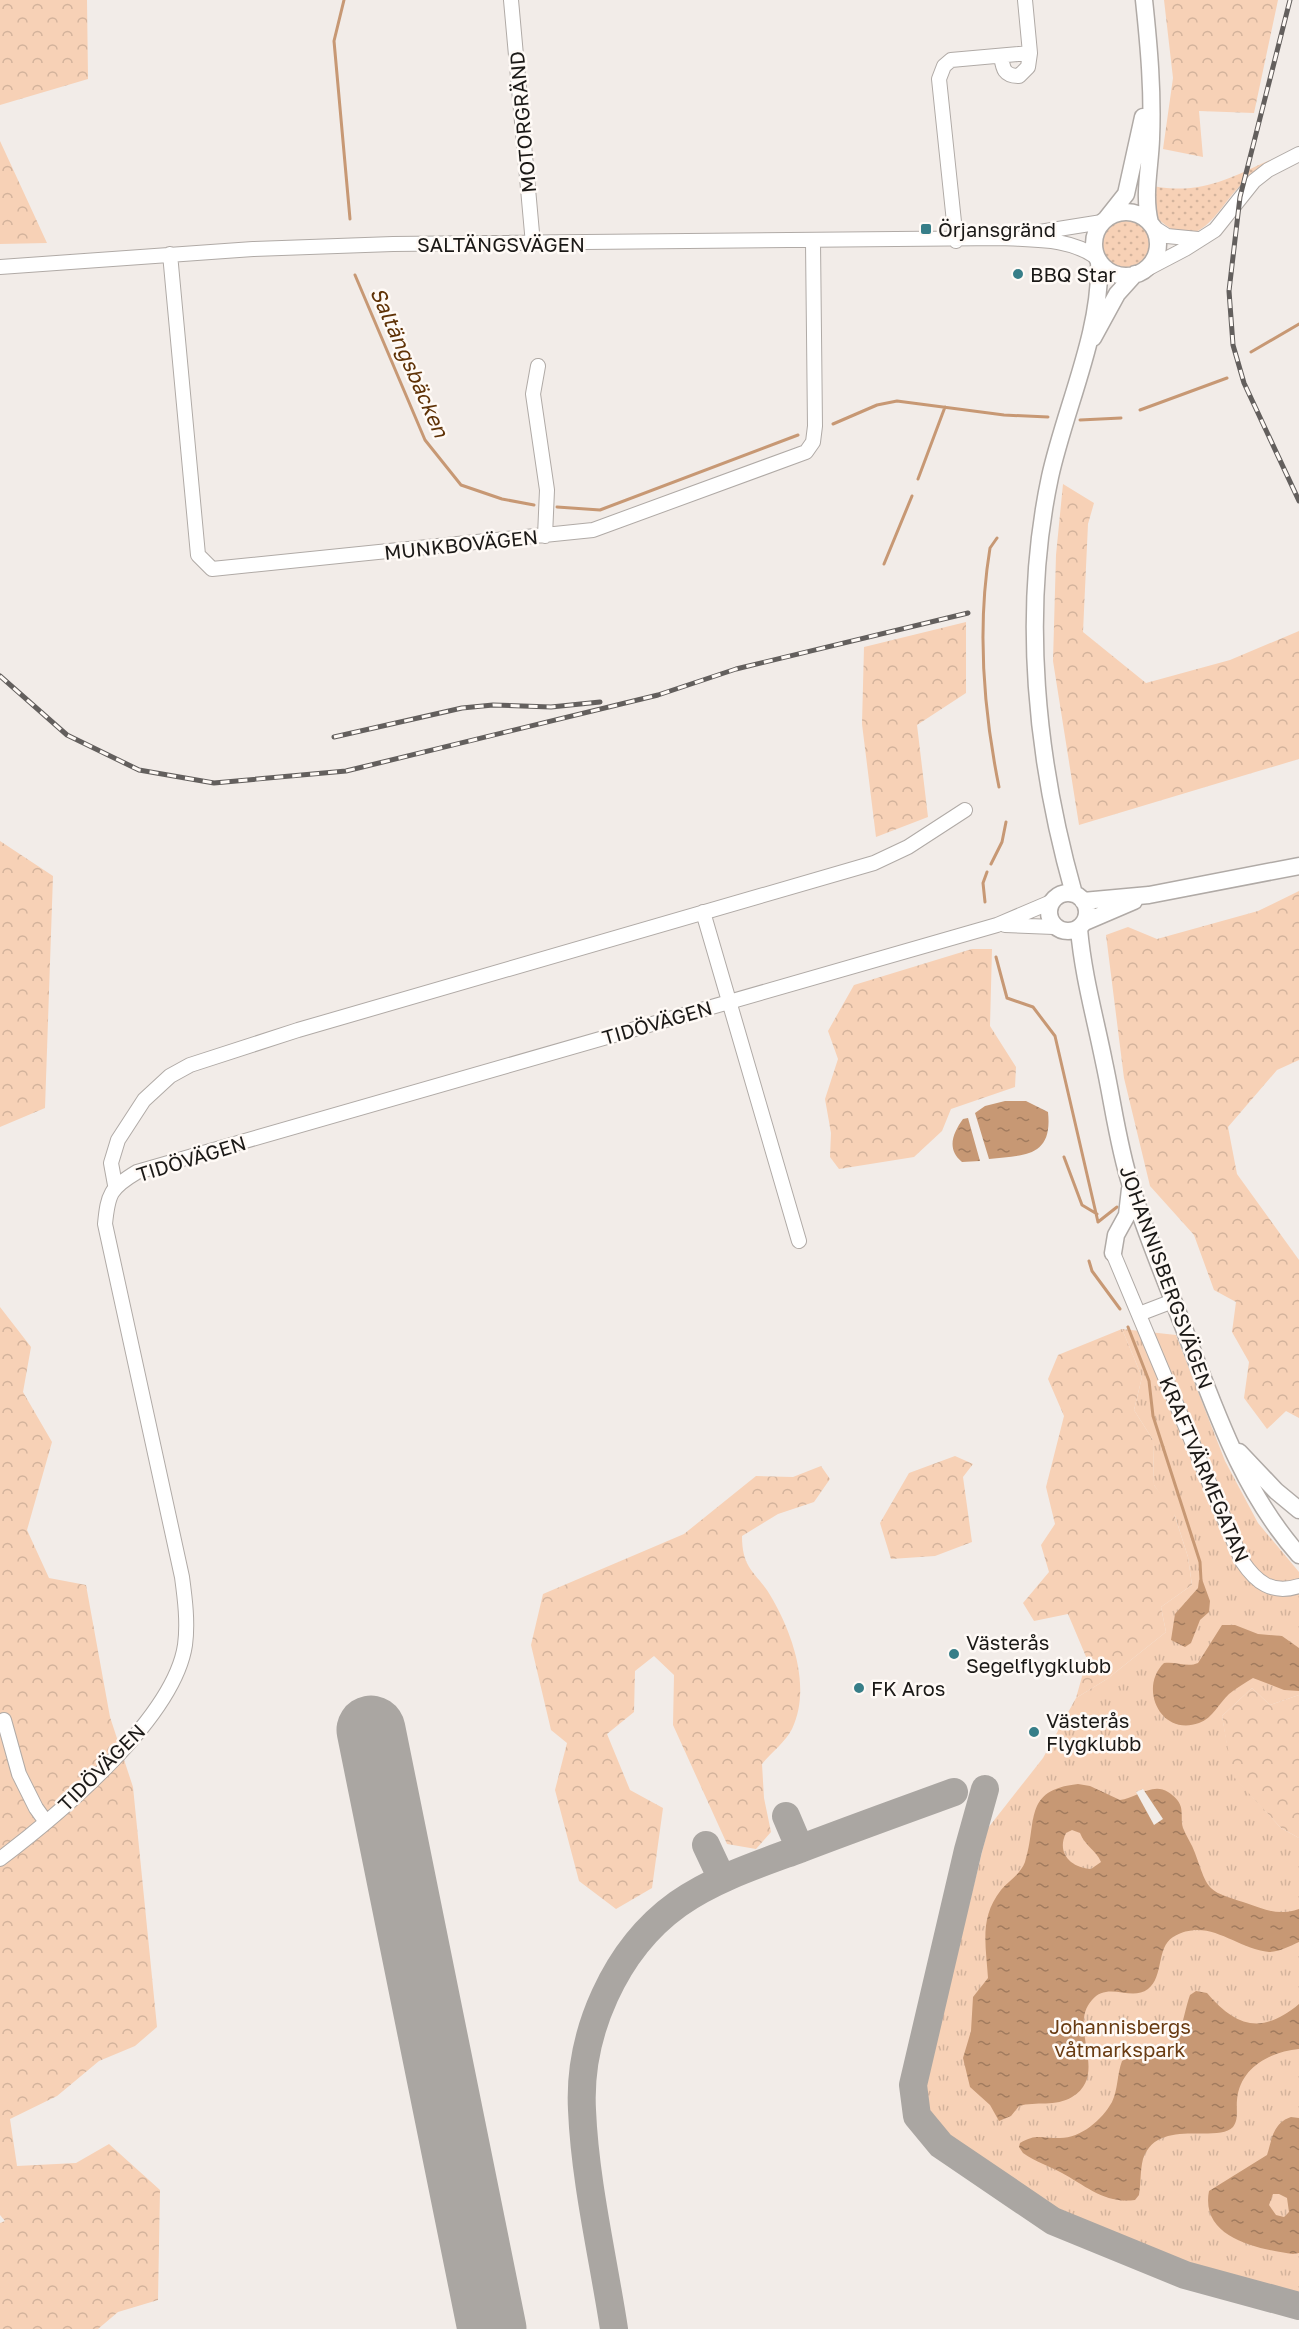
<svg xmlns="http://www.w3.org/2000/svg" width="1299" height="2329" viewBox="0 0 1299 2329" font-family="'Golos Text',sans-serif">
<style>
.grass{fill:url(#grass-dots)}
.forest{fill:url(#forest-crowns)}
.park{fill:url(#park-tufts)}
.water{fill:url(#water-ripples);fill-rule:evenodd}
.pier{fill:#f2ece8}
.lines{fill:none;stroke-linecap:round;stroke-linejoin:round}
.stream{stroke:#c79874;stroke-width:3}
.taxiway{stroke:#aaa6a2;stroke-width:28}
.runway{stroke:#aaa6a2;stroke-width:69}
.minor-casing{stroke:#b0aaa6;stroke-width:16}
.major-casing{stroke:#b0aaa6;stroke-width:19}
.minor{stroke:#fff;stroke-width:14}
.major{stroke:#fff;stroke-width:16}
.rail-casing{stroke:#635f5d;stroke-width:5}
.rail{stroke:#fffaf6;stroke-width:3;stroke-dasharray:9;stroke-linecap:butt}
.poi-dot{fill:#377e88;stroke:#fffaf6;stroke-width:2}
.labels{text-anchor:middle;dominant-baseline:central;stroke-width:5;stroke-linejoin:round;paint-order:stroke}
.street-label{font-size:20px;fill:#1b1917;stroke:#fffaf6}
.poi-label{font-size:20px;fill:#1b1917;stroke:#fffaf6;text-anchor:start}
.park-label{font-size:20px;fill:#693b12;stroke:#fffaf6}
.water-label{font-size:21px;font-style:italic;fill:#5f3206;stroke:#fffaf6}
</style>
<defs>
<pattern id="grass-dots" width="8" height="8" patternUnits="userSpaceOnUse" patternTransform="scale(1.5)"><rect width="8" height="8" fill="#f7d1b6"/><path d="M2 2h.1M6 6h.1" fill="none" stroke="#d3b39c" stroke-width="1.8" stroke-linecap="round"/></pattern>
<pattern id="forest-crowns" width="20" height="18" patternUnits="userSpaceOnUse" patternTransform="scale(1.5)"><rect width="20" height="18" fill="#f7d1b6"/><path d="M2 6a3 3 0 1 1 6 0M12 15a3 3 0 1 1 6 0" fill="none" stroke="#d3b39c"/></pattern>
<pattern id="park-tufts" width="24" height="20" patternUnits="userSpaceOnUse" patternTransform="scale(1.5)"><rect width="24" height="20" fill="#f7d1b6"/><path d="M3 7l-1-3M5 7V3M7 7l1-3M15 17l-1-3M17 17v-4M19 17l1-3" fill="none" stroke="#d3b39c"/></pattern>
<pattern id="water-ripples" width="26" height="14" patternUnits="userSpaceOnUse" patternTransform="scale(1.5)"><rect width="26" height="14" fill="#c79874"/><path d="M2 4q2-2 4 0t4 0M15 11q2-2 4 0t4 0" fill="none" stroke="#a17b5e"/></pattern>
</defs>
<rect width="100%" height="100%" fill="#f2ece8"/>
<path class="grass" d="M1270,160C1261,168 1250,176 1241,185C1215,210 1200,258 1157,218L1153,186C1200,195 1228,179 1270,160Z
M1102 245a24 24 0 1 1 48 0a24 24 0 1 1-48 0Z"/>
<path class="forest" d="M0,0H87L88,79L0,105Z
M1164,0H1278L1254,113L1199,111L1203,157L1163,149L1173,78Z
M0,141L47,243L0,244Z
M1063,484L1094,503L1088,524L1083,632L1146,683L1230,660L1299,631V759L1079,825L1053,661L1056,555Z
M966,622V693L917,725L928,817L876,837L862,724L864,647Z
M0,841L53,876L45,1108L0,1127Z
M1299,891V1060L1277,1070L1228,1127L1237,1174L1299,1260V1418L1286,1411L1267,1429L1244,1398L1249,1362L1232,1332L1236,1302L1214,1290L1194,1235L1150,1186L1124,1078L1106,935L1128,927L1157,939L1258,911Z
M972,949H992L990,1026L1016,1067L1015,1087L951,1109L942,1131L914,1157L839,1169L830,1157L831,1133L825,1099L838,1059L828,1031L854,985Z
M0,1307L31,1347L23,1392L52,1442L27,1530L49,1578L86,1585L110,1717L133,1787L157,2027L135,2046L99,2061L57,2096L10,2119L17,2166L76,2163L109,2144L160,2190L158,2300L118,2312L98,2329H0V2223L5,2221L0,2215Z
M1122,1329L1142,1377L1134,1410L1153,1440L1154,1485L1173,1510L1188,1557L1192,1585L1161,1607L1166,1632L1107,1679L1076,1698L1087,1659L1068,1614L1034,1621L1023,1603L1049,1572L1041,1545L1055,1524L1046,1487L1064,1416L1048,1379L1058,1355Z
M955,1456L973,1464L963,1477L972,1542L935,1556L891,1559L880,1523L909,1473Z
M821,1466L830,1479L814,1502L778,1514L742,1536C742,1572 758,1572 773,1600C794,1637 811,1689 792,1729C786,1741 771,1753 762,1764L764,1798L771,1832L756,1849L727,1844L673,1725L674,1675L654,1656L635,1671L634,1712L607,1734L630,1790L663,1808L652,1888L616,1909L579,1881L555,1790L567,1743L551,1730L531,1645L543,1594L684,1534L756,1476L793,1477Z
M1252,1688L1270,1705L1299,1695V1838L1281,1828L1232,1776L1222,1716Z"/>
<path class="park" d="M1122,1329L1176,1335L1225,1461L1258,1523L1299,1572V1695L1270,1705L1252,1688L1222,1716L1233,1776L1281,1828L1299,1838V2302L1177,2265L1061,2218L936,2129L926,2112L923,2090L988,1828L1043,1758L1076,1698L1107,1679L1166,1632L1161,1607L1192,1585L1188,1557L1175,1516L1154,1485L1153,1440L1134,1410L1142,1377Z"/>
<path class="water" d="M1005,1101H1026L1048,1112C1053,1158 1023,1155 989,1159L975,1113L985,1106Z
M968,1118L980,1161L962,1162C946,1149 953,1133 963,1119Z
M1202,1579L1210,1601L1209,1612L1200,1620L1191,1643L1185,1647L1171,1640L1175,1614L1198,1588L1199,1580Z
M1222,1625H1235L1258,1634L1282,1636L1299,1648V1691L1284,1690L1253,1678C1245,1683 1236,1688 1229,1694C1219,1703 1213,1718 1199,1723C1161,1737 1138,1688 1164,1663C1176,1661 1187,1668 1198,1663Z
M1078,1784L1090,1786L1120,1800C1135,1799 1152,1782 1168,1792C1188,1805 1179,1815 1183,1828C1186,1836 1192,1844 1195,1853C1209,1892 1206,1890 1246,1903C1266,1910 1278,1916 1299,1909V1942C1290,1946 1279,1952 1269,1952C1235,1949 1209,1916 1173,1937C1156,1948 1164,1977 1148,1989C1131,2002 1108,1981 1092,2000C1067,2027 1110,2074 1072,2097C1056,2107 1036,2101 1019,2106L1011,2116L999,2121L990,2105L970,2087L963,2058L971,2031L973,1997L988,1978C986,1945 979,1918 1001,1890C1009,1880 1020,1875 1025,1862C1038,1822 1022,1790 1078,1784ZM1072,1830L1080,1833C1085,1846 1096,1850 1101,1862L1091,1869C1071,1868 1056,1853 1066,1833Z
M1196,1991L1207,1993C1236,2027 1262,2035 1299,2004V2049C1270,2052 1240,2067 1237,2100C1236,2109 1239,2119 1233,2127C1217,2144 1157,2117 1143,2159C1140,2171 1141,2183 1139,2195L1135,2200C1105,2204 1086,2186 1062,2173C1049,2166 1036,2162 1023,2153L1019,2147L1020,2143C1038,2133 1040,2139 1060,2138C1081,2138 1102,2120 1112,2102C1118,2090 1117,2074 1122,2061C1131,2055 1140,2060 1150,2058C1182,2053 1181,2020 1190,1995Z
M1291,2117L1299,2118V2253L1293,2254C1258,2249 1200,2238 1209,2191L1267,2155C1272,2139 1273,2123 1291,2117ZM1273,2194H1279L1287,2198L1289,2212L1284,2217L1276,2215L1269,2205Z"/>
<path class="pier" d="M1143,1789L1163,1819L1154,1825L1136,1792Z"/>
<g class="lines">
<path class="stream" d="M344,0L334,41L350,219
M355,275L425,440L461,485L502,499L534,505
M1251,352L1299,324
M1140,410L1227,378
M1080,420L1121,418
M833,424L877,405L897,401L1004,415L1048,417
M918,479L945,407
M557,507L600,510L798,435
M997,538L990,548C977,627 983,708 999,787
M884,564L912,496
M991,864L1002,842L1006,822
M985,902L983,883L987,872
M996,957L1007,998L1033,1007L1055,1036L1098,1222
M1064,1157L1082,1205L1097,1214
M1098,1222L1117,1207
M1089,1261L1092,1271L1120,1309
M1128,1327L1149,1381L1153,1416L1200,1562L1201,1580"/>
<path class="taxiway" d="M985,1789L968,1850L913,2085L917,2116L941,2145L1053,2221L1185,2275L1299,2306
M786,1816L800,1849
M706,1845L722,1879
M614,2329C603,2257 585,2182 582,2110C578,2034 615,1949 678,1904C714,1879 756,1865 797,1850C849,1830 902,1811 954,1792"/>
<path class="runway" d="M371,1730L492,2329"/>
<defs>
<path id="minor" d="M511,0L533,244
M1001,56C1003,69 1004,76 1019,76L1028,67L1030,53
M1153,227L1167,236L1198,239
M1027,234L1102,222
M956,241L939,79L944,66L951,60L1030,53L1025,0
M170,254L198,555L212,569L593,530L806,452L813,442L815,426L813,242
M0,267L253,249L393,244L1003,238C1036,240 1069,238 1096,257
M1143,271L1185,249L1215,230L1254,181L1268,170L1299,154
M538,366L533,394L547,490L545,536
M703,912L799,1241
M1005,925L1054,927
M115,1185L111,1163L118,1140L144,1100L170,1076L190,1065L298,1030L874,863L908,847L965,810
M1113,1253L1242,1561C1256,1582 1272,1595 1299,1586
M1139,1314L1173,1301
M4,1720L19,1774L36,1808L46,1822
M0,1859C58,1815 174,1719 185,1645C188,1623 185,1599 182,1577L105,1224C108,1194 110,1188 137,1172L997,925L1051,902"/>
<path id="major" d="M1144,0C1149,47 1153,92 1151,139C1150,168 1143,195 1150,223
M1094 244a32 32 0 1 1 64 0a32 32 0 1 1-64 0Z
M1107,218L1126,194L1143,117
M1093,338L1117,294L1135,274
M1049 912a19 19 0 1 1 38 0a19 19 0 1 1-38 0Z
M1074,894C1036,760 1021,613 1050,477C1065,408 1102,331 1099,261
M1083,901L1149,895L1299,866
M1085,922L1134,901
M1079,929C1083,975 1095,1017 1104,1062C1113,1103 1118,1146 1131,1186C1147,1238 1169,1288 1188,1339C1217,1415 1244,1493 1299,1555
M1113,1253L1116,1235L1127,1215L1130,1189
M1239,1452L1276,1491L1299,1510"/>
</defs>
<use href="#minor" class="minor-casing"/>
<use href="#major" class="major-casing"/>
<use href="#minor" class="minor"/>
<use href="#major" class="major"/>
<defs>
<path id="rail" d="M1290,0L1240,197L1229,291L1233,345L1244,383L1299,501
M0,676L67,735L139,770L214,783L346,771L658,695L736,669L968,613
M334,737L462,708L493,705L551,707L600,702"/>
</defs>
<use href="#rail" class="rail-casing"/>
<use href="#rail" class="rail"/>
</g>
<g class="poi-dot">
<rect x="920" y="223" width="12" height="12" rx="3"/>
<circle cx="1018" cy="274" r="6"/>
<circle cx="954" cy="1654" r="6"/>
<circle cx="859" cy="1688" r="6"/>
<circle cx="1034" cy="1732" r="6"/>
</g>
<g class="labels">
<g class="street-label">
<text transform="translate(522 122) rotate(-95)">MOTORGRÄND</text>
<text x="501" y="244">SALTÄNGSVÄGEN</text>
<text transform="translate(461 544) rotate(-6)">MUNKBOVÄGEN</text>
<text transform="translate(657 1022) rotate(-16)">TIDÖVÄGEN</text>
<text transform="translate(191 1158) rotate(-17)">TIDÖVÄGEN</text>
<text transform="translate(1167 1277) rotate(70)">JOHANNISBERGSVÄGEN</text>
<text transform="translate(1205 1469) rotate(67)">KRAFTVÄRMEGATAN</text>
<text transform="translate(101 1767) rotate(-45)">TIDÖVÄGEN</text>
</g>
<g class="poi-label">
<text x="938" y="229">Örjansgränd</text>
<text x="1030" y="274">BBQ Star</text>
<text x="966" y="1642">Västerås<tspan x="966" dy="23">Segelflygklubb</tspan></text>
<text x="871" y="1688">FK Aros</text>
<text x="1046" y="1720">Västerås<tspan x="1046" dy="23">Flygklubb</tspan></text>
</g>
<g class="park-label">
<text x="1120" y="2026">Johannisbergs<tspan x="1120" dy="23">våtmarkspark</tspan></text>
</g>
<g class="water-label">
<text transform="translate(410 362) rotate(66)">Saltängsbäcken</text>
</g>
</g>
</svg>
